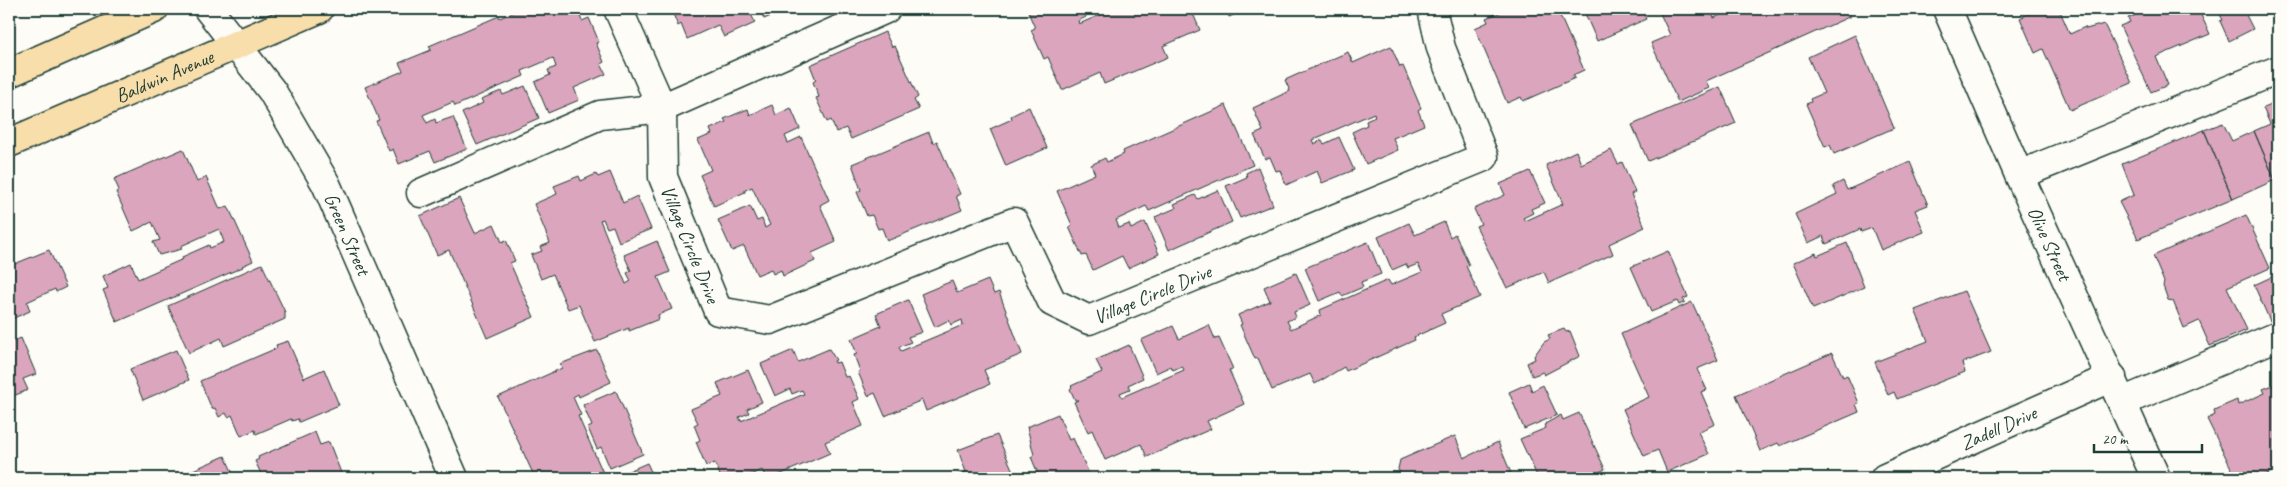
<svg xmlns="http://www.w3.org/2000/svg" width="2287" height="487" viewBox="0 0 2287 487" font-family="Caveat,sans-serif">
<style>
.building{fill:#dba5bd;stroke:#1f3d34}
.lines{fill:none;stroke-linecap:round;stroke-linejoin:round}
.minor-casing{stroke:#1f3d34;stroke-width:31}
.major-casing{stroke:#1f3d34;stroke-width:31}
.minor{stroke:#fdfcf7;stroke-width:28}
.major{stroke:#f8deab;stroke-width:28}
.labels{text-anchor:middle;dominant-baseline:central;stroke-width:5;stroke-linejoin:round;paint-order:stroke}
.street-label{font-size:20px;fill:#1f3d34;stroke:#fdfcf7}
</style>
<rect width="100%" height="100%" fill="#fdfcf7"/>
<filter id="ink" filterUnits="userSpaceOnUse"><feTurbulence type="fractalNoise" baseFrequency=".02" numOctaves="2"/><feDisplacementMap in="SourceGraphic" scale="10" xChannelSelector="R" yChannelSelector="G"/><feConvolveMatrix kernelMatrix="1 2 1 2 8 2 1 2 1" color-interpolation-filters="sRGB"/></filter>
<g filter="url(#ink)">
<path class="building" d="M515,9H532L533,12L540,9H577L582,21L589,18L599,42L596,43L604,62L601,64L606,74L574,88L579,100L548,113L535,82L550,75L548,70L556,67L553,58L522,71L524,76L455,106L453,102L423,115L427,123L435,119L436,123L453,117L467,149L435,162L430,151L399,164L393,149L389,151L376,121L379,120L365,87L403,71L399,63L431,50L429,46L499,16L500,18L515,11Z
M671,9H749L755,23L724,37L718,25L687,39L681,24L678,26Z
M760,9H788L764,19Z
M1036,9H1093L1085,12L1086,17L1078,21L1079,24L1114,9H1191L1200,30L1163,46L1168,57L1104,84L1100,73L1062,90L1048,57L1044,59L1031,30L1035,28L1028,12Z
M1226,9H1248L1229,17Z
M1500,9H1557L1584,70L1573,75L1575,78L1523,101L1521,97L1507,103L1475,28L1488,22L1486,18L1501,12Z
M1583,9H1642L1646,19L1597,41Z
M1658,9H1710L1714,18L1733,9H1848L1851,16L1706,81L1709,88L1678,102L1651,43L1670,35Z
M2039,9H2059L2070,34L2085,27L2086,29L2104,24L2132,83L2070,110L2043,49L2035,53L2020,18Z
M2149,9H2198L2210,34L2156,57L2168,85L2151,92L2120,26L2130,22L2128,18Z
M2217,9H2261L2246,15L2253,29L2229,41L2220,21L2223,20Z
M885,32L892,47L895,46L918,97L914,100L919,109L851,139L846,128L836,132L831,120L827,122L816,98L819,97L813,82L816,80L810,65Z
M1855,35L1894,128L1834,154L1830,145L1825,147L1806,104L1811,102L1810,99L1824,93L1808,57Z
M1391,46L1400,67L1403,66L1421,108L1418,110L1424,125L1393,138L1398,150L1366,164L1352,132L1367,125L1366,121L1375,117L1374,113L1312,140L1314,144L1322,140L1324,144L1339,137L1354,170L1322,183L1317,171L1286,185L1280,170L1276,171L1270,157L1265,159L1254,135L1263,131L1253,108L1290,91L1285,80L1348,52L1353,63Z
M525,86L539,118L477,145L462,113L483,103L481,99L501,91L503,95Z
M1720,87L1736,123L1648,161L1632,125Z
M2278,102V179L2275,180L2254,131L2270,124L2263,108Z
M772,105L776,115L791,108L800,129L785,136L788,143L801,137L829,200L820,205L836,242L812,253L815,261L783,276L781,270L773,274L771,269L757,275L744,246L732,251L718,220L750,206L757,221L762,219L765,228L770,225L752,187L745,190V192L714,206L700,175L711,170L698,140L712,134L710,129L726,122L724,119L748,109L750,115Z
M1226,105L1253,165L1149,211L1146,206L1116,220L1119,228L1129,224L1131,229L1145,222L1159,254L1128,268L1122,256L1093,270L1086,255L1082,256L1069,227L1072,225L1057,191L1095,174L1091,165L1105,158L1107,162L1124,154L1123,151Z
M1029,107L1047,148L1006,166L990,129L1012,119L1011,116Z
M2223,123L2232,141L2254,131L2275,180L2233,199L2204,130Z
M2204,130L2233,199L2138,239L2119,202L2134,195L2122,164Z
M929,132L933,143L937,141L960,194L956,196L962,210L887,241L882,228L878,229L872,215L867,216L857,192L861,190L852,164Z
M183,149L197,182L206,177L220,209L228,206L253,261L242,266L243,267L117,322L103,290L108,288L103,276L131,263L138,279L183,259L182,257L209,245L210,248L224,242L219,229L181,246L182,249L159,255L153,242L160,240L152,222L133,231L116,192L119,190L114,179Z
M1611,150L1618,164L1622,162L1635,192L1631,194L1645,227L1609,244L1613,254L1549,283L1544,272L1507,288L1476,226L1481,224L1474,209L1505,195L1500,184L1530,171L1545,203L1531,209L1533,213L1523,218L1525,221L1563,204L1546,165L1576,151L1581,164Z
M1910,162L1928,205L1915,210L1924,232L1881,250L1872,228L1861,232L1860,229L1826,244L1823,236L1808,243L1795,214L1837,194L1833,186L1843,181L1847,190Z
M1258,167L1273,205L1240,218L1226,186L1247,177L1246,173Z
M610,172L623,203L637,196L651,229L619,242L613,226L607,228L603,219L600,220L626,284L631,281L627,273L631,271L624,255L657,241L670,272L658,277L672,309L658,315L659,319L629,331V328L595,342L579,305L568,309L553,274L541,279L531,255L542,251L540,247L550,243L534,204L557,194L554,186L579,176L581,181L596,174L598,177Z
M1218,190L1232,222L1169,250L1155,217L1176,208L1174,204L1195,195L1198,199Z
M459,198L475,233L494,224L502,242L506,240L515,261L510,263L534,317L487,338L449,250L437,255L420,216Z
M2246,215L2270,268L2227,287L2247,330L2210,346L2199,321L2184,328L2173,301L2168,300L2163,286L2164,282L2153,256Z
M1444,222L1450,237L1455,234L1469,265L1466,266L1480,297L1441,314L1445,323L1414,337L1415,340L1346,371L1344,367L1315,384L1310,374L1272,390L1258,358L1255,359L1240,325L1242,324L1238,315L1270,301L1264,287L1296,273L1310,305L1294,312L1296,317L1287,321L1291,329L1321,315L1320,310L1388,280L1391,285L1422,272L1418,264L1408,268L1406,264L1392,270L1378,237L1409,223L1415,235Z
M1368,242L1381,274L1361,282L1363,287L1342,296L1340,292L1319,301L1305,268Z
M1847,243L1864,287L1813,309L1793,263L1816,253L1817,256Z
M49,250L66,287L56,292L55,289L27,302L30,311L9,320L13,328L9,329V264L12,263V265Z
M1668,251L1688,297L1683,299L1685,302L1679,305L1677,301L1651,312L1631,267Z
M262,264L285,312V319L224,346L221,338L189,353L168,306Z
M2278,274V317L2270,321L2254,285Z
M988,280L994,294L999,292L1022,354L984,370L990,384L926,411L922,400L885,416L875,393L868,396L858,372L860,371L854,355L857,354L851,339L881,326L876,314L908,300L922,332L908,337L911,342L899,347L901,351L963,325L962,320L951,325L949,320L935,327L921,294L952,281L957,293Z
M1964,291L1991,352L1962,363L1965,372L1897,399L1894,392L1888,395L1875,362L1928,341L1915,310Z
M1692,302L1718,360L1697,369L1707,390L1701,392L1715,424L1698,432L1709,454L1667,472L1658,450L1644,456L1623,409L1649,397L1621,334Z
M1209,325L1215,339L1219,338L1233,369L1229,370L1244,404L1207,421L1211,429L1147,457L1141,444L1105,460L1092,430L1088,432L1074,402L1078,400H1075L1070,389L1072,387L1071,386L1102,372L1096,360L1129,345L1143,378L1128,385L1130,389L1120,393L1122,397L1184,370L1182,366L1173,370L1171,366L1156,373L1141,340L1173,326L1179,339Z
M1564,329L1566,332L1570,331L1580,356L1544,375L1543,372L1532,376L1527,363L1535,359L1534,356L1544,342L1550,339L1548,335Z
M21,338L36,374L23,379L28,390L13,396L9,386V343Z
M288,341L304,378L324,369L339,405L299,422L298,419L292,421L291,419L256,434L255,430L241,436L232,415L228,417L226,413L219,417L215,408L212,409L200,381L277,348L276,345Z
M829,349L836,360L834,361L835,363L839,362L845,377L849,376L859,399L853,402L863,426L825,442L830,453L772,478H766L762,470L743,478H721L715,463L706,466L696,442L700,440L694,425L698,423L691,409L722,396L717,383L748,370L762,402L747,409L749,413L739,417L741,421L804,394L802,390L792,394L790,389L775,396L761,364L793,350L798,362Z
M176,350L189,380L143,400L130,369Z
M597,350L611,382L579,397L578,394L573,397L581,415L578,416L604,475L600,478H535L498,397L562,368L560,364Z
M1832,353L1843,377L1847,375L1859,403L1856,404L1859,412L1780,446L1778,443L1760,451L1736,395Z
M1529,383L1532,391L1543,385L1557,415L1524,429L1509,392Z
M2278,383V469L2259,478H2236L2207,419L2215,415L2214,410L2237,400L2238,405L2265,393L2263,389Z
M616,391L643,454L610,468L601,447L597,449L588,428L592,426L583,405Z
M1579,413L1605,469L1589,478H1538L1520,439L1546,428L1545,424L1561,415L1563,420Z
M1058,414L1069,440L1073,438L1091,478H1040L1031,457L1034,455L1027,427Z
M315,432L320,445L329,442L343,478L351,474L353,478H263L255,461L259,459L258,457Z
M997,435L1016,478H950L966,472L958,450Z
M1455,436L1464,458L1498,442L1513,478H1402L1398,469L1400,460Z
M225,456L235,478H178L177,477Z
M647,463L654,478H616L615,477Z"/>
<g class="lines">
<defs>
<g id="minor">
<path id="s1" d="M208,9L272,91L326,184L454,478"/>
<path id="s2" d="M618,9L662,108L663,177L718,311L770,320L1014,222L1052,302L1089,320L1484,157L1441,48L1432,9"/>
<path id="s3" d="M1947,9L2019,175L2156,478"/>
<path d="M2019,175L2278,70"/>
<path d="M421,193L600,115L662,108L886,9"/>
<path d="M2122,402L2278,336"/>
<path id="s4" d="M1885,478L2112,377"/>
</g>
<g id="major">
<path d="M9,73L154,9"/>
<path id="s5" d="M9,143L319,9"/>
</g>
</defs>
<use href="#minor" class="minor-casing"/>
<use href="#major" class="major-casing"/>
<use href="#minor" class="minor"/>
<use href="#major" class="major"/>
</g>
</g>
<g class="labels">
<g class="street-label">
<text stroke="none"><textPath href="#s5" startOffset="169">Baldwin Avenue</textPath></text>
<text stroke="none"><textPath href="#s1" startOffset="266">Green Street</textPath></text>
<text stroke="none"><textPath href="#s2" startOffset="250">Village Circle Drive</textPath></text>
<text stroke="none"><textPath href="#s3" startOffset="256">Olive Street</textPath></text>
<text stroke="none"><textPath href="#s2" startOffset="836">Village Circle Drive</textPath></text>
<text stroke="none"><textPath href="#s4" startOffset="124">Zadell Drive</textPath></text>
</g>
</g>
<rect width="2287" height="487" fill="none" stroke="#fdfcf7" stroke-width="30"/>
<rect x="15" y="15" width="2257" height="457" fill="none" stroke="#1f3d34" stroke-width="2" filter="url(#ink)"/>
<path d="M2094 444v8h108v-8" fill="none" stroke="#1f3d34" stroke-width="2.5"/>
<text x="2102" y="444" font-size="15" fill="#1f3d34" stroke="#fdfcf7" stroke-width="4" paint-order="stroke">20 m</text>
</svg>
